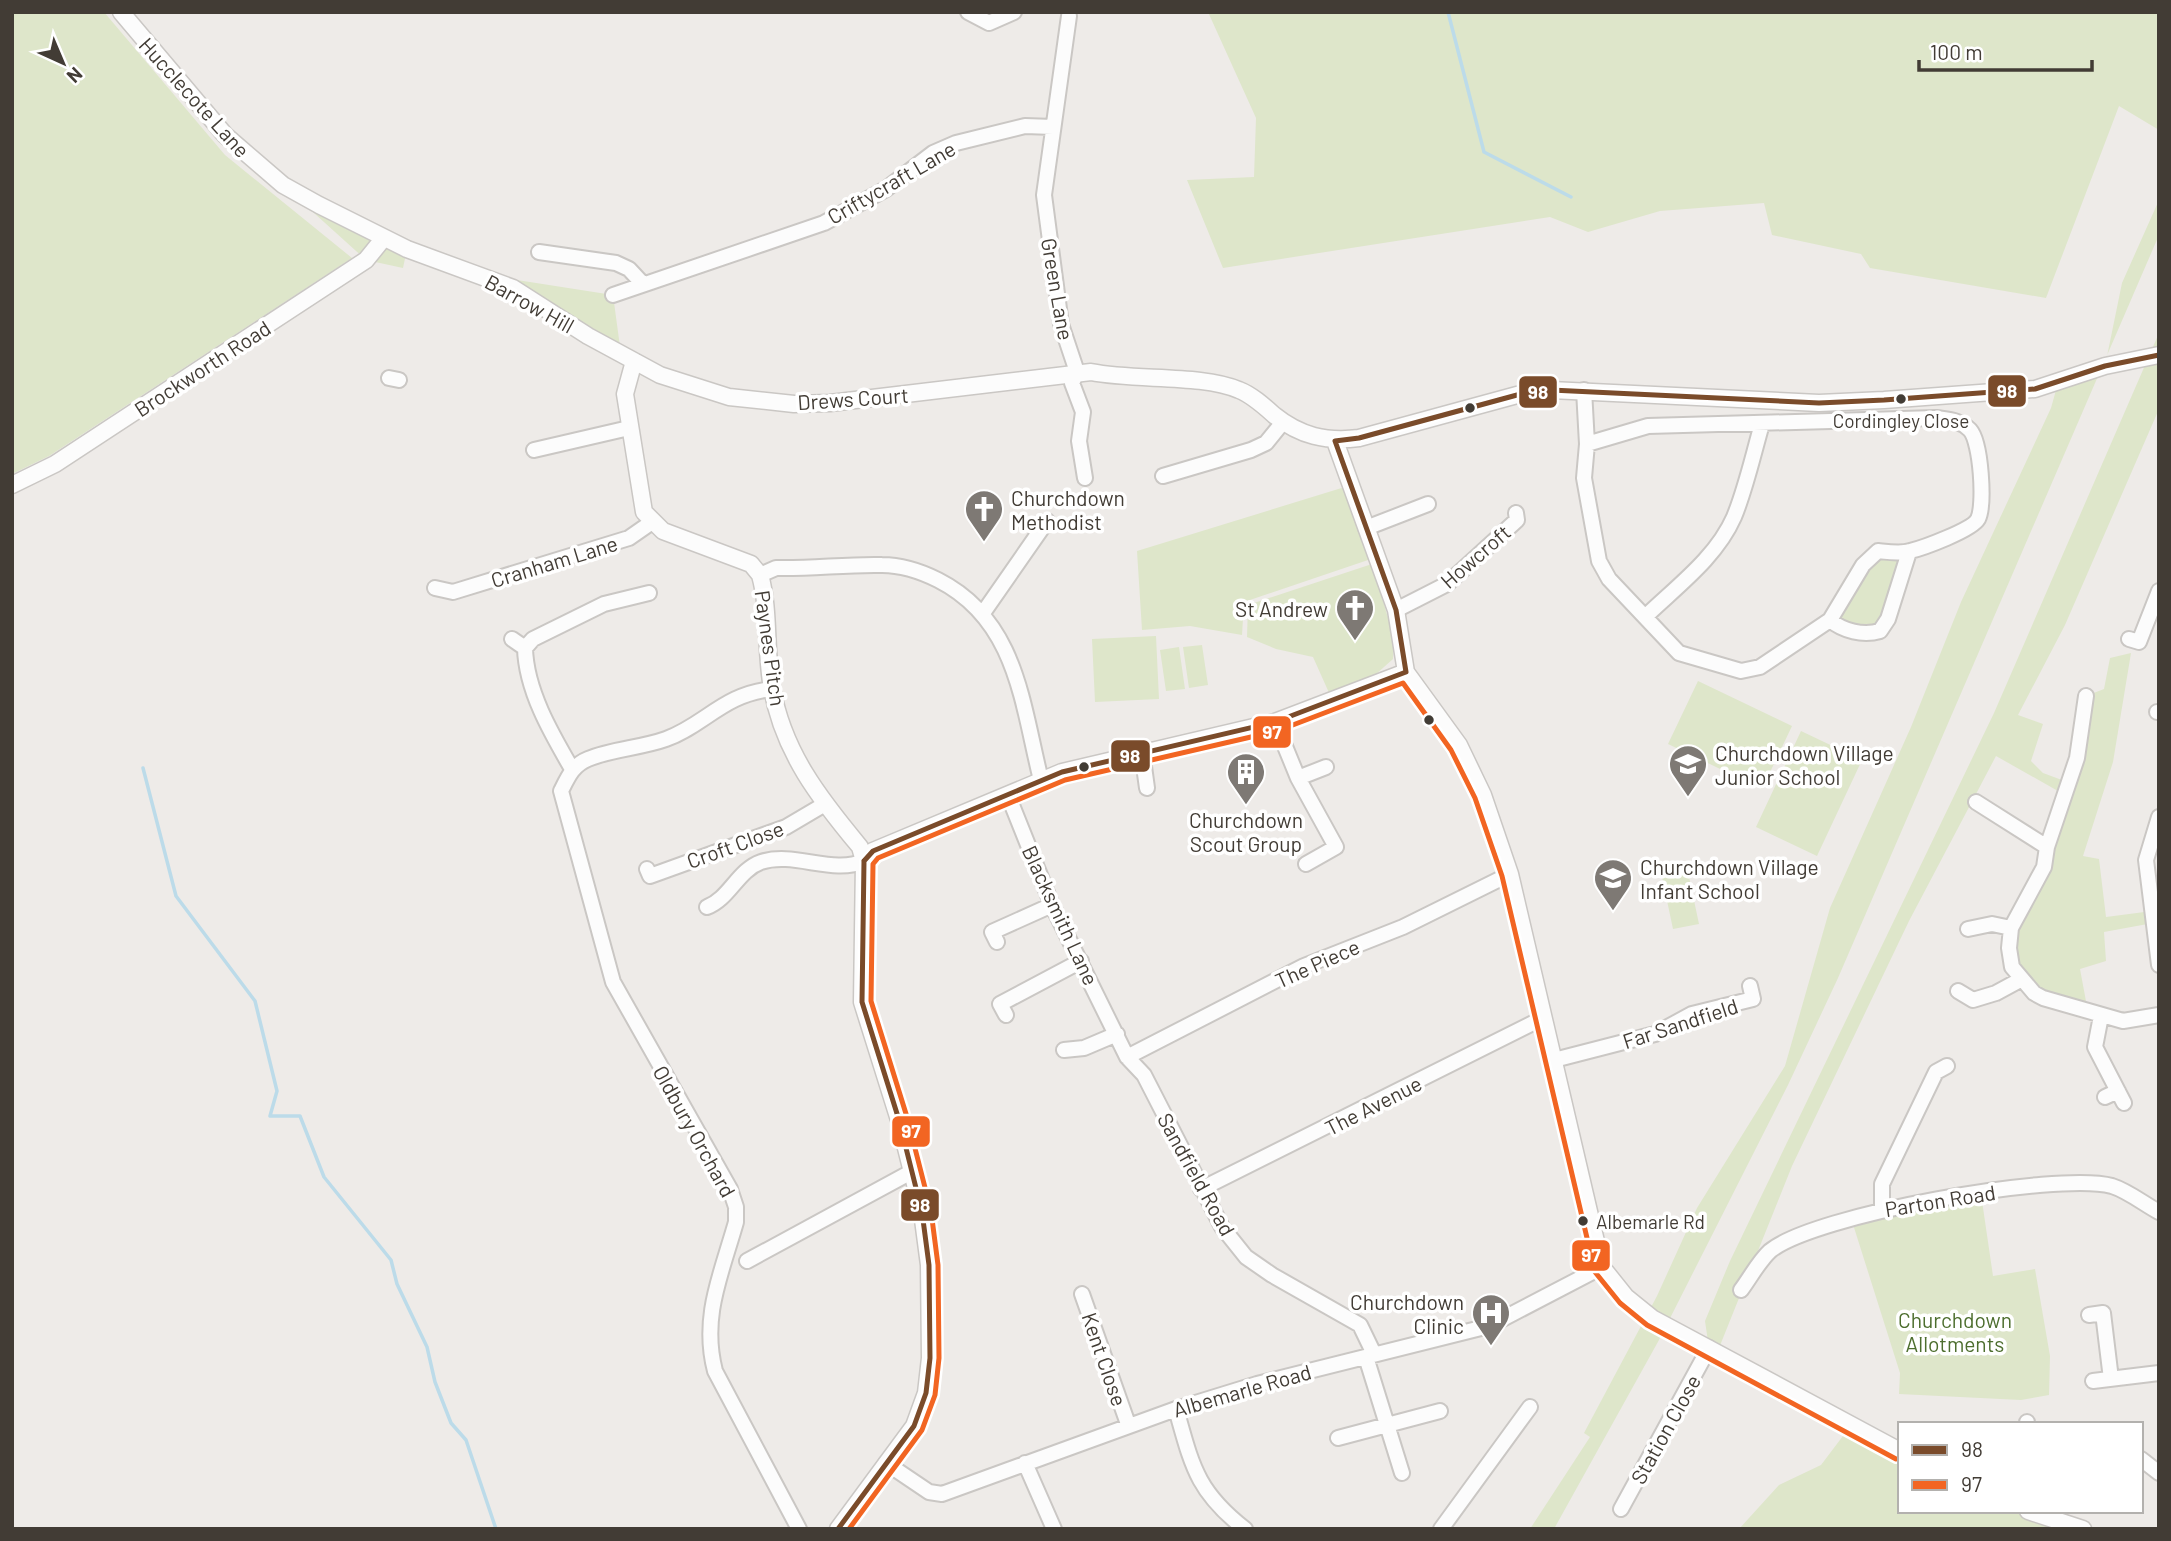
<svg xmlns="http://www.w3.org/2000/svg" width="2171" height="1541" viewBox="0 0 2171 1541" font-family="Barlow,sans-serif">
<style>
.green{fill:#dee6ca}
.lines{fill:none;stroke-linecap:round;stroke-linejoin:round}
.stream{stroke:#bcdbe9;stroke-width:3.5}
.minor-casing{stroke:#cac7c4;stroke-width:18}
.tertiary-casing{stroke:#cac7c4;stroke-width:19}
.minor{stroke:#fcfcfc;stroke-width:14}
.tertiary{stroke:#fcfcfc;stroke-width:16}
.bus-1-casing{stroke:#fff;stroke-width:10}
.bus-2-casing{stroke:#fff;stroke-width:10}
.bus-1{stroke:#7a4b2a;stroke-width:5}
.bus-2{stroke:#f26522;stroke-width:5}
.bus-dot{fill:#423c35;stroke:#fff;stroke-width:2.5}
.labels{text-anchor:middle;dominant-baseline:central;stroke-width:7;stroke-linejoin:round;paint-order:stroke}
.bus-label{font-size:19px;fill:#423c35;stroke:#fff}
.street-label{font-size:21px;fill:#423c35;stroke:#fff}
.poi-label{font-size:21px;fill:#423c35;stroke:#fff;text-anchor:start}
.park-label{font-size:21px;fill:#4d6e2e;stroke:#fff}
.line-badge{stroke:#fff;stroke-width:2.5}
.badge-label{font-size:19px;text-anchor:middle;font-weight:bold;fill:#fff}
</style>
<rect width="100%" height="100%" fill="#eeebe8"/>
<path class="green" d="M12,12H104L225,155L352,258L49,456L12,474Z
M1208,12H2159V130L2119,106L2046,298L1870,268L1861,254L1772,235L1764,203L1660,211L1588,232L1550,217L1223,268L1187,180L1254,177L1256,118Z
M283,185L407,249L403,268L366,260Z
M2159,200V235L1838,978L1788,1085L1659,1340L1554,1529H1530L1590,1437L1584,1433L1657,1296L1697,1208L1785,1066L1830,908L1911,727L1961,602L2051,408L2058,383L2105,366L2122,283Z
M517,280L613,295L621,354L513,288Z
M2159,333V409L2065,625L2018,715L2043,724L2031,761L2043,773L2070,783L2086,696L2104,689L2110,658L2131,653L2113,762L2083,856L2099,859L2106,917L2152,911L2153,923L2104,932L2106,961L2080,969L2088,1012L2052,999L2012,967L2020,908L2065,795L1996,756L1909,921L1792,1166L1717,1353L1709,1348L1705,1321L1730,1261L1994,713Z
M1348,486L1371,559L1244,602L1242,635L1190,626L1142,630L1137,551Z
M1878,551L1909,552L1880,631L1830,620Z
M1372,564L1394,638L1393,659L1375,675L1330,695L1313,657L1276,649L1247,637L1248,605Z
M1156,636L1159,699L1095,702L1092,639Z
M1202,645L1208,685L1189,688L1183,647Z
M1179,647L1185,689L1166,691L1160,650Z
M1698,681L1792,726L1762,789L1668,744Z
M1801,731L1862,760L1817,856L1756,827Z
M1688,872L1699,924L1673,929L1662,877Z
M1981,1194L1993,1276L2035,1269L2050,1356L2049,1395L2021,1400L1899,1394L1900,1373L1851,1218Z
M1852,1424L1900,1451V1511H2028L2083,1529H1739L1779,1485L1821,1465Z"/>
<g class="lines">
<path class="stream" d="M1448,12L1484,152L1571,197
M143,768L176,896L255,1001L277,1091L270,1116H300L324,1177L391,1260L397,1284L427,1347L435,1382L451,1423L466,1440L496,1529"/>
<defs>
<path id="minor" d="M968,12L989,23L1014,12
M1069,16L1044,195L1061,324L1077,372L1072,383L1083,412L1079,441L1085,478
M539,252L616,263L629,269L643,284
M613,295L824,223L886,189L933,153L956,143L1025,126L1053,127
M389,378L399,380
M1584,390L1587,444L1584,478L1599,561L1609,579L1679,653L1741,671L1760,667L1830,620L1863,565L1878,551C1888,552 1901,554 1910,551C1923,548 1972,530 1978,519C1985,505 1981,442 1970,430C1960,420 1949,420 1936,418L1648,426L1587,444
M534,450L629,428
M1163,476L1251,450L1266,443L1283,422
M1366,528L1428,504
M760,575L776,568C811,569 847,564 882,565C901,565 922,572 938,580C1017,620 1022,704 1041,780
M435,588L453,592L629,538L652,522
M1396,610L1447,584L1517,520L1516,513
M983,613L1047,521
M1645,617C1676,587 1716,558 1734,517C1746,488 1753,455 1762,424
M1830,620C1843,631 1863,636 1880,631L1888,619L1909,552
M512,639L525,648C526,690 551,733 572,769
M2129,639L2139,642L2159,591
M525,648L533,639L604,604L649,593
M772,689C723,694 705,725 666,739C641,748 612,749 588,759C573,765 568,777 561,791L613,982L730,1189L736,1207V1222C721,1275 701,1317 715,1371L799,1529
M2086,696L2077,758L2047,847L2044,867L2011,928L2009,948L2012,967L2034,993L2043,998L2123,1021L2159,1015
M2157,712H2159
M1275,722L1298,778L1336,847L1306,864
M1142,752L1147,788
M1298,778L1326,767
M1008,795L1052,905L1127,1057L1144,1075L1222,1227L1246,1257L1272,1275L1360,1325L1374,1354
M1976,802L2047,847
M2159,817L2146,860L2159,965
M647,869L650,876L786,827L825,804
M707,907C729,899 738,870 761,862C794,851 833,875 864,861
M1968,929L1992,924L2011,928
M997,942L992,932L1052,905
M1958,991L1973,1000L1996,993L2020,980
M1006,1015L1000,1004L1081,961
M2101,1016L2095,1047L2124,1103
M1064,1050L1084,1048L1117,1034
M1127,1057L1304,966L1403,927L1510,874
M1554,1060L1655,1034L1692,1014L1753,999L1750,986
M2105,1097L2118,1091
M1201,1189L1543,1018
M1882,1209V1184L1936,1072L1947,1066
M747,1261L913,1171
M1741,1290C1750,1278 1759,1261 1770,1251C1813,1215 2058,1171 2112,1186C2128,1191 2144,1204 2159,1212
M1082,1294L1128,1424
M2089,1315L2103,1313L2111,1379
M1366,1357L1402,1473
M2093,1381L2159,1373
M1176,1409C1192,1465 1196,1491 1245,1529
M2027,1422V1424
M1338,1438L1440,1411
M2141,1459L2159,1473
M886,1463L929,1492L942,1494L1176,1409L1257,1384L1489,1326L1602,1267
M1025,1463L1054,1529
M1621,1509L1709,1348
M1441,1529L1530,1407"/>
<path id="tertiary" d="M121,12L225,135L283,185L319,205L407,249L513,288L588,336L660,375L729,397L794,404L830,403L1091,372C1136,381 1202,374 1239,390C1252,395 1264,406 1274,415C1300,436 1326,442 1359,438L1517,395L1551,390L1819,403L1884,400L2035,389L2105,366L2159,355
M634,361L625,394L644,512L663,531L751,564L760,575C770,611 765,651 772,688C783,752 820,799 860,847L864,861L862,1002L899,1120L922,1212L929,1265L930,1358L926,1393L914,1426L838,1529
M1335,441L1396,610L1406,672L1459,745L1483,795L1510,874L1602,1267L1626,1297L1652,1318L1900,1451
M12,485L55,464L366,260L383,239
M864,861L873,851L1062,772L1275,722L1406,672
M2028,1511L2083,1529"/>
</defs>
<use href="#minor" class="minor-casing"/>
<use href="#tertiary" class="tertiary-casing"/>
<use href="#minor" class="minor"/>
<use href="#tertiary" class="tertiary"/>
<defs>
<path id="bus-1" d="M1335,441L1359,438L1517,395L1551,390L1819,403L1884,400L2035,389L2105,366L2159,355
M1335,441L1396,610L1406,672
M864,861L873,851L1062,772L1275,722L1406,672
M838,1529L914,1426L926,1393L930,1358L929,1265L922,1212L899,1120L862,1002L864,861"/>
<path id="bus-2" d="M849,1529L922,1430L935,1395L939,1358L938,1265L931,1211L907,1117L871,1001L873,864L878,858L1065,780L1277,731L1403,683L1451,750L1475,798L1502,876L1595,1272L1620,1303L1647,1325L1896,1459"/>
</defs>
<use href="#bus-1" class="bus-1-casing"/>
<use href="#bus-2" class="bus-2-casing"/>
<use href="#bus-1" class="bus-1"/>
<use href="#bus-2" class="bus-2"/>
</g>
<defs>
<symbol id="church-pin" viewBox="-11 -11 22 30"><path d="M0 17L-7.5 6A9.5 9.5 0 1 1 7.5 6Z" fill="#7e7974" stroke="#fff"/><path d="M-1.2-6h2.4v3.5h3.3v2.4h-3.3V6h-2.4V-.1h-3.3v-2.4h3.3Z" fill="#fff"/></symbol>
<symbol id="school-pin" viewBox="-11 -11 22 30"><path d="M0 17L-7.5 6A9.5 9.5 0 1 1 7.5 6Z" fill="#7e7974" stroke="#fff"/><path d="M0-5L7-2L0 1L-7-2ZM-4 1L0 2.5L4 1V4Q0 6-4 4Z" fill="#fff"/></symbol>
<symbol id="building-pin" viewBox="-11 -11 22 30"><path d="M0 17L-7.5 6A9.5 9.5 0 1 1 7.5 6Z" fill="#7e7974" stroke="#fff"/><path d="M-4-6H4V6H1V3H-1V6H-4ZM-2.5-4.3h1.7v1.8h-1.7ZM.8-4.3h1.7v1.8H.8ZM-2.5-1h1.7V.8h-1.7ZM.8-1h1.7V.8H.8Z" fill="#fff"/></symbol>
<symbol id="hospital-pin" viewBox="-11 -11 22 30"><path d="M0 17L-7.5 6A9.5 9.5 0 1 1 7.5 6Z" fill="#7e7974" stroke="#fff"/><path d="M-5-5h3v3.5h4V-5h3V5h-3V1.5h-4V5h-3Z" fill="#fff"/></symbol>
</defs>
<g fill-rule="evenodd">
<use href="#church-pin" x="962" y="487" width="44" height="60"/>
<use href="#church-pin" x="1333" y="586" width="44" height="60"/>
<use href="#school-pin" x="1666" y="742" width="44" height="60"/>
<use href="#building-pin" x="1224" y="750" width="44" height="60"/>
<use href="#school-pin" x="1591" y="856" width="44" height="60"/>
<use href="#hospital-pin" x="1469" y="1291" width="44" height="60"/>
</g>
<g class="bus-dot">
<circle cx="1901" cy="399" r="6"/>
<circle cx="1470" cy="408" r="6"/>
<circle cx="1429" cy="720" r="6"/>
<circle cx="1084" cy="767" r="6"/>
<circle cx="1583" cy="1221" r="6"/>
</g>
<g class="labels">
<g class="bus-label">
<text x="1901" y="420">Cordingley Close</text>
<text x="1596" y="1221" text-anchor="start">Albemarle Rd</text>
</g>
<g class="street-label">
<text transform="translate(195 97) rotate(48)">Hucclecote Lane</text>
<text transform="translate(891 182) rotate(-30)">Criftycraft Lane</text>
<text transform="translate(1058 289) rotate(80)">Green Lane</text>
<text transform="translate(530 303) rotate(29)">Barrow Hill</text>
<text transform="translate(202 368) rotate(-33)">Brockworth Road</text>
<text transform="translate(853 398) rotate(-4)">Drews Court</text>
<text transform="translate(1475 556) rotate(-41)">Howcroft</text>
<text transform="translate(554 561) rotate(-17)">Cranham Lane</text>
<text transform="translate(771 648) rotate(82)">Paynes Pitch</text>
<text transform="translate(735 844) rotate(-20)">Croft Close</text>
<text transform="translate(1061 915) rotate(65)">Blacksmith Lane</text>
<text transform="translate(1317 963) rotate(-24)">The Piece</text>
<text transform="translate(1680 1023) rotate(-18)">Far Sandfield</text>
<text transform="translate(1373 1105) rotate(-27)">The Avenue</text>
<text transform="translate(695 1131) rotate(61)">Oldbury Orchard</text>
<text transform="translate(1197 1174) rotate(61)">Sandfield Road</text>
<text transform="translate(1940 1200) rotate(-9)">Parton Road</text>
<text transform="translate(1105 1359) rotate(71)">Kent Close</text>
<text transform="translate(1242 1390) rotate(-16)">Albemarle Road</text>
<text transform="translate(1665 1429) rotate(-61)">Station Close</text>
</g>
<g class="poi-label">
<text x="1011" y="497">Churchdown<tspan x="1011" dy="24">Methodist</tspan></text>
<text x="1328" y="608" text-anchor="end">St Andrew</text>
<text x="1715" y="752">Churchdown Village<tspan x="1715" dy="24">Junior School</tspan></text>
<text x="1246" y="819" text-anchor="middle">Churchdown<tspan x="1246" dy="24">Scout Group</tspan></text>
<text x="1640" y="866">Churchdown Village<tspan x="1640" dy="24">Infant School</tspan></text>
<text x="1464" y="1301" text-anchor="end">Churchdown<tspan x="1464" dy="24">Clinic</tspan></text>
</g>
<g class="park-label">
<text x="1955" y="1319">Churchdown<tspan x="1955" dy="24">Allotments</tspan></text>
</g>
</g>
<g class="line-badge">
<rect x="1987" y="374" width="40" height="34" rx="7" fill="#7a4b2a"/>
<rect x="1518" y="375" width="40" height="34" rx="7" fill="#7a4b2a"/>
<rect x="1252" y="715" width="40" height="34" rx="7" fill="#f26522"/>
<rect x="1110" y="739" width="41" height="34" rx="7" fill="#7a4b2a"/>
<rect x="891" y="1115" width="40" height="33" rx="7" fill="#f26522"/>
<rect x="900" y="1188" width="40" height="34" rx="7" fill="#7a4b2a"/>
<rect x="1571" y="1239" width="40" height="33" rx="7" fill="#f26522"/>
</g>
<g class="badge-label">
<text x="2007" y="398">98</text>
<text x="1538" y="399">98</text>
<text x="1272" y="739">97</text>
<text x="1130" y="763">98</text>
<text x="911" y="1138">97</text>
<text x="920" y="1212">98</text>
<text x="1591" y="1262">97</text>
</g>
<rect width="2171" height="1541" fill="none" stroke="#423c35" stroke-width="28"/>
<rect x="1898" y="1422" width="245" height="91" fill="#ffffff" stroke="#b3b1ae" stroke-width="2"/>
<rect x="1912" y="1445" width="35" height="10" fill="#7a4b2a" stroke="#b3b1ae" stroke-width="2"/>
<text x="1961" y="1457" font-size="21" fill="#423c35">98</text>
<rect x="1912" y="1480" width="35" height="10" fill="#f26522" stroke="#b3b1ae" stroke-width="2"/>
<text x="1961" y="1492" font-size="21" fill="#423c35">97</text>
<g transform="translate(63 63) rotate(136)" stroke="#ffffff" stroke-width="5" paint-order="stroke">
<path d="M0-5L12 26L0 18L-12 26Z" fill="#423c35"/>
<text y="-10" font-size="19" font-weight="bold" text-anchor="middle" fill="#423c35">N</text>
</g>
<path d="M1919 60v10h173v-10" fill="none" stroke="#423c35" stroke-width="3.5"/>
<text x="1930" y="60" font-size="21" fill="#423c35" stroke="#ffffff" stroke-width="5" paint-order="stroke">100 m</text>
</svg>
